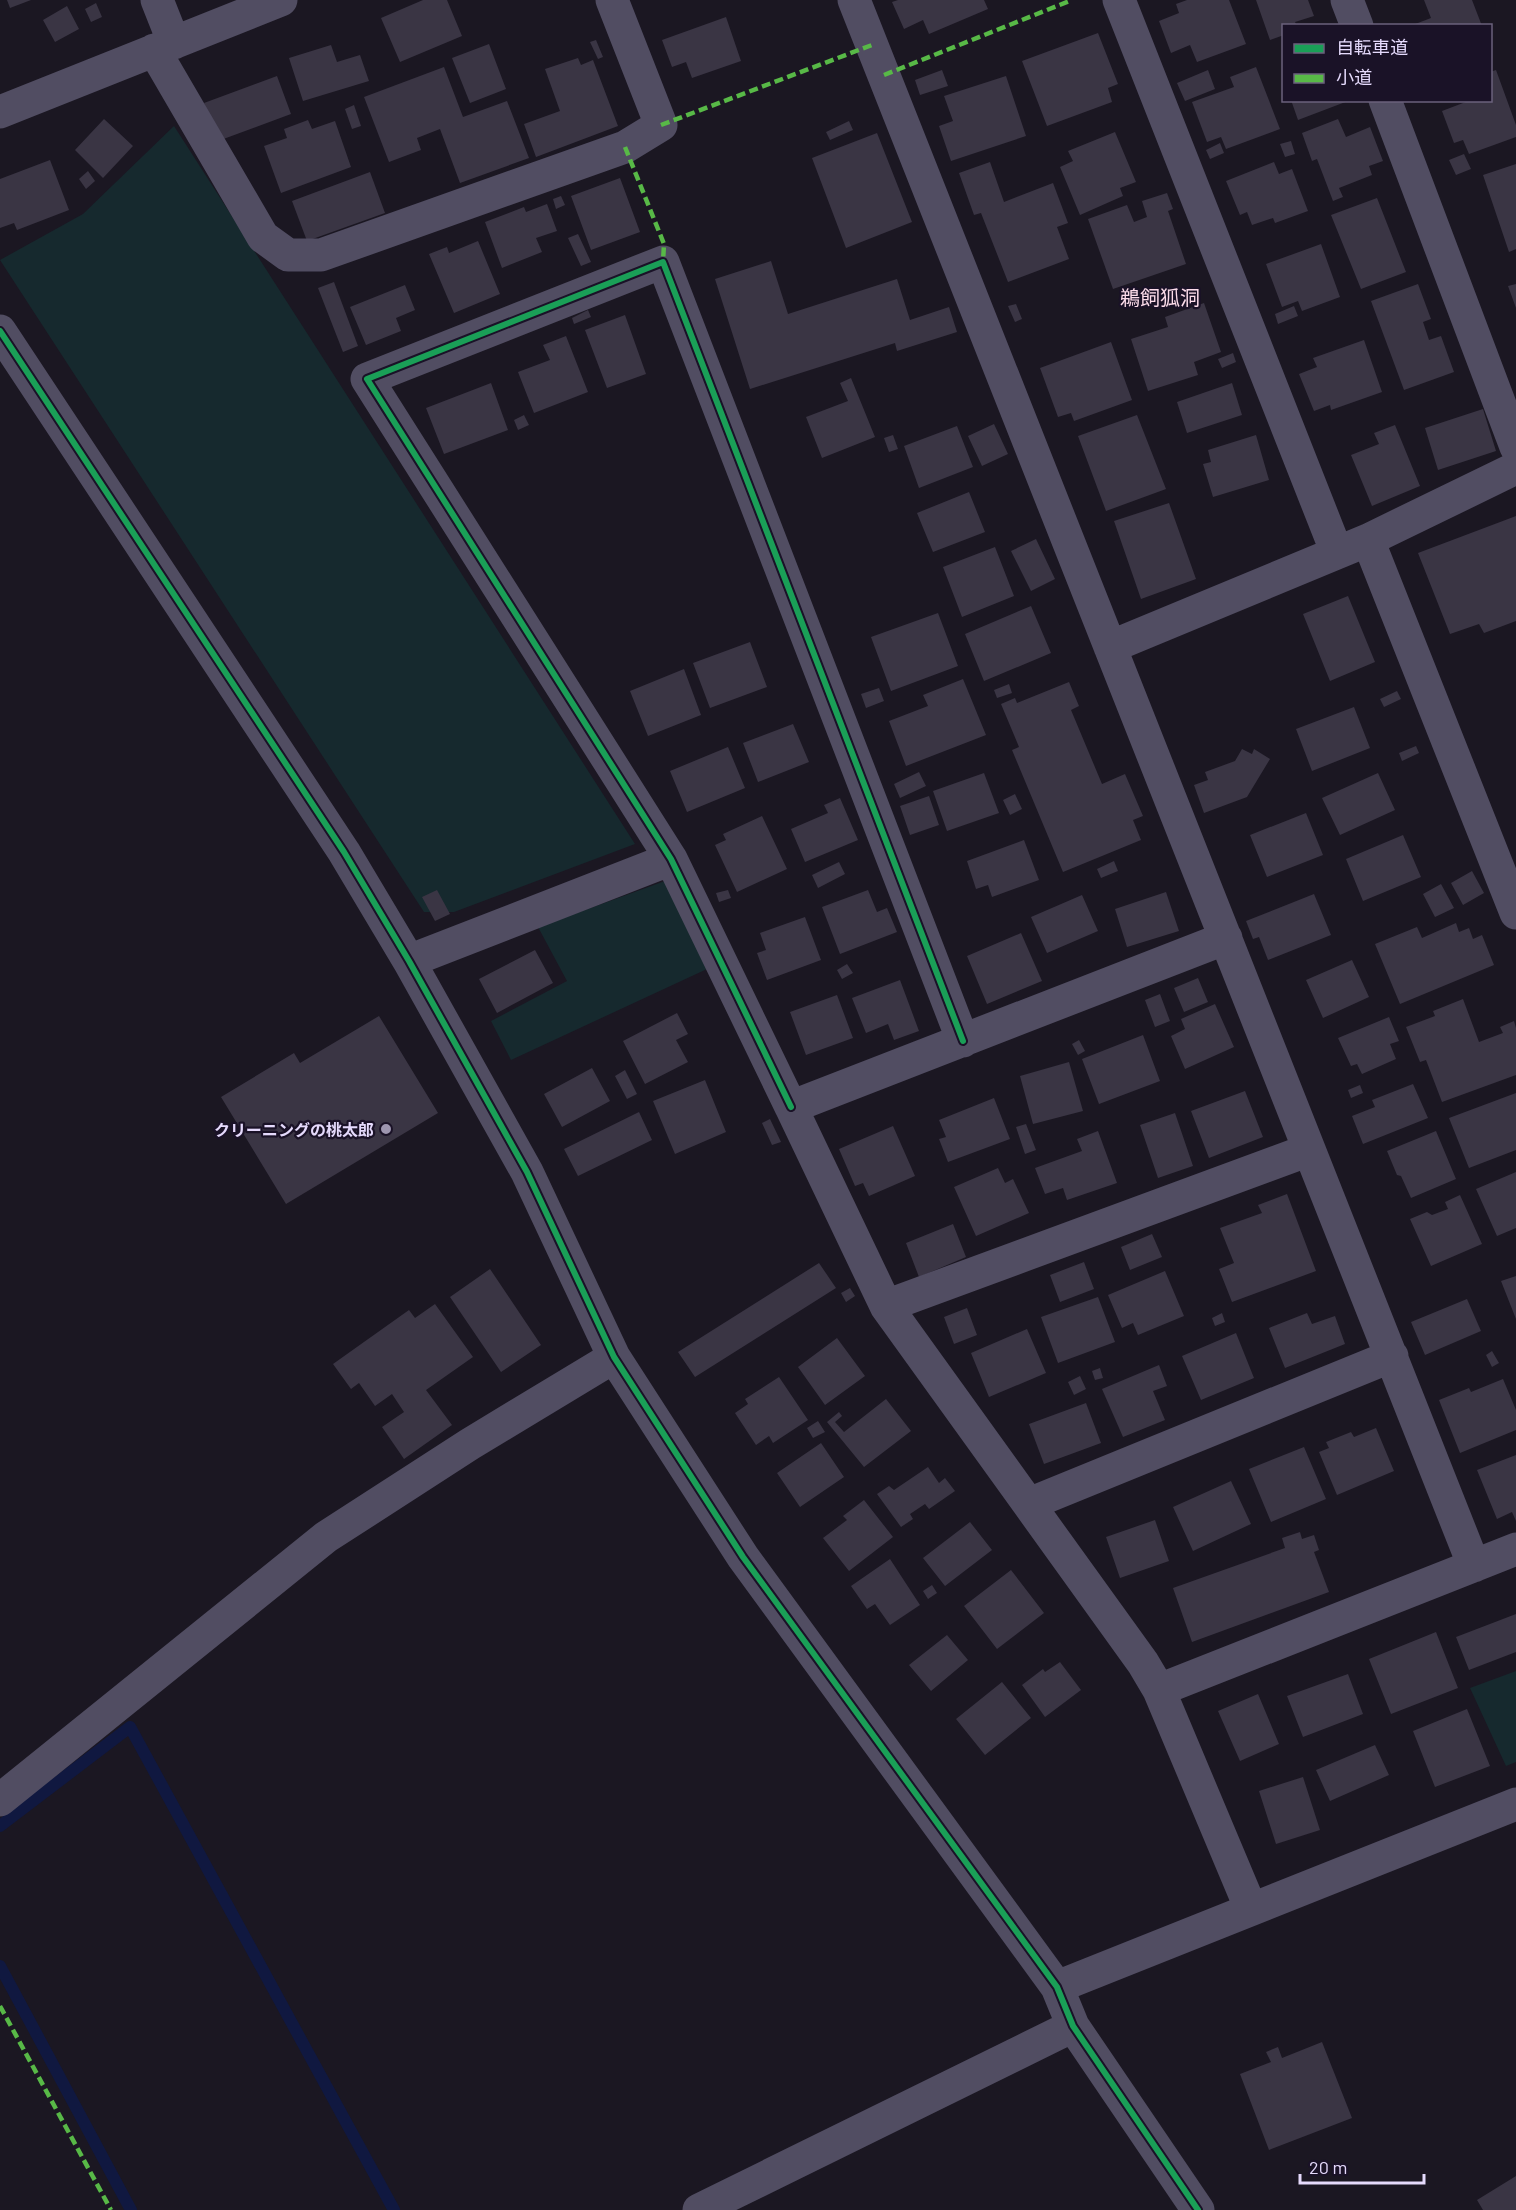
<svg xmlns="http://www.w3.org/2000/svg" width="1516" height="2210" viewBox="0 0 1516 2210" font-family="Barlow,'Noto Sans JP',sans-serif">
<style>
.green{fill:#16292e}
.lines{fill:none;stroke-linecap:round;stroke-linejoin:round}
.stream{stroke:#101840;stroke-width:12}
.building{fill:#3a3544}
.minor{stroke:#514d62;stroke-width:33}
.quiet{stroke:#58b947;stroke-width:4.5;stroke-dasharray:9 4.5;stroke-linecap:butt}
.cycleway-casing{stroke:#1a1227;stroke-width:10}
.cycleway{stroke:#1a9f57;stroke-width:6}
.poi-dot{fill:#9e96b0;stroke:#1a1227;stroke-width:2}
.labels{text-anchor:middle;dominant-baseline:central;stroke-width:4.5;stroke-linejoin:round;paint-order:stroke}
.poi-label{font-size:16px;font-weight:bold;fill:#e5dafc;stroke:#1a1227;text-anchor:end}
.quarter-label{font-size:20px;fill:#fcdcea;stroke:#1a1227}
</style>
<rect width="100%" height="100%" fill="#1b1722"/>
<path class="green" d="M174,126L635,844L454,912H424L0,260L83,214Z
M665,881L707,969L511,1060L491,1021L567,981L538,927Z
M1516,1671V1762L1506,1766L1470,1688Z"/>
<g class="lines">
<path class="stream" d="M0,1826L130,1727L394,2210
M0,1966L131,2210"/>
</g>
<path class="building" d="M7,0H31L10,8Z
M423,0H447L462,36L400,62L381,18Z
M898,0H984L988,9L929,34L923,20L904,29L892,2Z
M1187,0H1229L1246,44L1197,62L1190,45L1171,53L1159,21L1179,13L1176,4Z
M1256,0H1308L1314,16L1295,22L1297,26H1284V35L1270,40Z
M1424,0H1472L1482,26H1410L1431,18Z
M96,3L102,17L91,22L85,9Z
M67,6L79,29L55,42L43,20Z
M726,17L741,61L692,78L686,62L672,67L662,40Z
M1098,33L1118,84L1108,88L1112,102L1047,126L1022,61Z
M596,40L603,57L598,59L590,42Z
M489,44L506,89L470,103L452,58Z
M331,45L337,62L360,55L369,81L303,101L289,58Z
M578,58L581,65L593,60L618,126L536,157L524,124L560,111L545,69Z
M444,67L463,117L507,101L529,158L460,183L440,129L417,138L421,150L389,162L364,97Z
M1256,67L1280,129L1226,149L1221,137L1207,142L1192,102L1234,87L1230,77Z
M942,70L948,86L920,95L915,80Z
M1208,70L1215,89L1185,101L1177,83Z
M1496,70L1516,125V137L1469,154L1463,140L1454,143L1442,111L1471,100H1490V72Z
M277,76L291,114L218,141L204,103Z
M1006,76L1026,136L951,161L939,126L953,121L944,96Z
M1291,100H1348V101L1298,120Z
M354,105L361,126L352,129L345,109Z
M104,119L133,146L103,178L75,150Z
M1338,119L1346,137L1370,127L1383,161L1369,166L1372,175L1339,188L1343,197L1333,201L1317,159L1312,161L1302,133Z
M308,120L312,129L335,121L351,167L281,193L264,146L287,138L284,129Z
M849,121L853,130L830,140L826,132Z
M1115,132L1136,182L1120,188L1123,196L1080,215L1060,167L1073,161L1068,151Z
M877,133L912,222L846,248L812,158Z
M1291,141L1295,154L1285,157L1280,144Z
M1220,143L1224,153L1210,159L1206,150Z
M1464,154L1471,169L1456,175L1449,160Z
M50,160L69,210L17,230L14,223L0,228V179Z
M990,162L1004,202L1053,183L1068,223L1057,227L1069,259L1008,282L981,213L974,215L959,173Z
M1274,162L1279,174L1292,169L1308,211L1275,223L1273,218L1252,225L1247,212L1240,215L1226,181Z
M1516,164V249L1509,252L1483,175Z
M88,171L95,181L86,189L79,179Z
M370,172L385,213L307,241L292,201Z
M620,178L640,232L591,250L571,196Z
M1167,193L1173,209L1168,211L1186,264L1113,289L1088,219L1127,205L1134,222L1147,217L1142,201Z
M561,196L565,205L556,209L553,199Z
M1377,198L1406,272L1361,289L1331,215Z
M547,204L557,231L536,238L542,252L502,268L485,222L524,207L526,212Z
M578,234L591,262L581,266L568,238Z
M478,241L500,294L454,313L429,254L447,247L449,253Z
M1321,244L1340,297L1302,311L1298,301L1282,307L1266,264Z
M771,261L788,314L897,279L910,320L949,307L957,332L897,351L895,343L750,389L715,279Z
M334,282L358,346L343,352L318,288Z
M1418,284L1431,319L1423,322L1429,340L1441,336L1454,372L1404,390L1371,301Z
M1516,284V308L1508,286Z
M405,285L415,310L396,318L401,331L366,345L350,307Z
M1204,303L1221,352L1194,362L1198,375L1148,391L1131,339L1168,327L1165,317Z
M1016,304L1022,319L1015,322L1008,306Z
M1294,306L1298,316L1278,324L1275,314Z
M588,310L591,317L574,324L572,318Z
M625,315L646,374L607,388L585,330Z
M566,336L588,392L534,413L518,372L550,360L543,345Z
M1364,340L1382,392L1331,410L1330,405L1314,411L1299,374L1317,367L1313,358Z
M1111,342L1132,400L1074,421L1071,413L1058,417L1040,368Z
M1233,353L1236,362L1222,368L1218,359Z
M851,378L875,437L822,458L806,417L848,401L840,383Z
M491,383L508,430L444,454L426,408Z
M1232,383L1242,415L1187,433L1177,402Z
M1483,409L1496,451L1438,470L1425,428Z
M524,415L529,425L518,430L514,420Z
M1137,415L1166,489L1106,511L1078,436Z
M994,424L1008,454L982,466L968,436Z
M1395,425L1420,486L1372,506L1351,455L1379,444L1374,433Z
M957,426L973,467L919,488L904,446Z
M893,435L898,449L889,452L884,438Z
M1256,435L1269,480L1213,497L1203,464L1211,462L1208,450Z
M969,492L985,532L933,552L917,513Z
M1169,503L1196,579L1141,599L1114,521Z
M1516,516V621L1484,633L1479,624L1450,634L1418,553Z
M1036,539L1055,579L1031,591L1011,551Z
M995,547L1014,596L962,617L943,567Z
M1348,596L1375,662L1330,681L1303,614Z
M1031,606L1051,653L984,681L965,634Z
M938,613L958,666L891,691L871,637Z
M750,642L767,687L710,708L693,663Z
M684,669L701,715L648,736L630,691Z
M963,679L986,735L906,766L889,721L928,706L923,695Z
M1069,682L1079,706L1071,710L1102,784L1125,774L1143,816L1133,820L1141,840L1063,872L1012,750L1019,747L1001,704L1015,698L1017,703Z
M1009,684L1012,693L997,698L994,690Z
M879,688L884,701L866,708L861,694Z
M1397,691L1401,699L1384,707L1380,699Z
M1354,707L1370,748L1312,771L1296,729Z
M793,724L809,762L758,782L743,743Z
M1416,746L1419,753L1402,761L1399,753Z
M728,747L745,788L687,812L670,771Z
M1242,749L1252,754L1254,749L1270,759L1247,797L1204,813L1194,785L1208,780L1205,772L1235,761Z
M919,772L926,786L900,798L894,784Z
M984,773L999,813L947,831L933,791Z
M1378,773L1395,810L1340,835L1322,798Z
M1015,794L1022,809L1010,815L1003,800Z
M929,796L939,825L910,835L900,806Z
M840,798L858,840L805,862L791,829L828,813L824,805Z
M1306,813L1323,855L1267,877L1250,835Z
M762,816L787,869L737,892L715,845L726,840L723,834Z
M1403,835L1421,877L1363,901L1346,859Z
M1024,840L1039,880L992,897L988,885L976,889L967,861Z
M1114,861L1118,871L1101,878L1097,869Z
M839,862L845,874L818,888L812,875Z
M1472,871L1484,893L1463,905L1451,883Z
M1441,884L1454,908L1435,917L1423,894Z
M437,890L450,914L435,921L422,897Z
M728,890L731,898L719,902L716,893Z
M868,890L877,912L887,908L897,932L840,954L822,907Z
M1166,892L1179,931L1127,947L1115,909Z
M1314,894L1331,935L1268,960L1259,937L1253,939L1246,921Z
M1082,895L1098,931L1047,953L1031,917Z
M805,917L821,960L767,980L757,953L766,950L760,933Z
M1456,923L1459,932L1469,928L1473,939L1482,935L1494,965L1400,1004L1375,944L1417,927L1422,938Z
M1021,933L1042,981L987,1004L967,956Z
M535,950L553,983L497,1013L479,979Z
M1352,960L1369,997L1323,1018L1306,980Z
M847,964L853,973L842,979L837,970Z
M1198,978L1208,1002L1184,1012L1174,988Z
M900,980L919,1031L894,1040L888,1024L866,1033L852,998Z
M1160,994L1170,1021L1155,1027L1145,1000Z
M837,995L853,1038L806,1055L790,1012Z
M1463,999L1479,1042L1503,1033L1500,1027L1514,1021L1516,1028V1075L1442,1102L1426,1060L1420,1062L1406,1027L1435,1016L1433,1011Z
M1215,1004L1234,1047L1185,1069L1171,1036L1185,1029L1181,1019Z
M677,1013L688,1034L676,1040L688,1062L645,1084L623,1041Z
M379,1016L438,1113L286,1204L221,1097L294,1053L300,1063Z
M1389,1017L1399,1041L1390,1044L1396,1059L1362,1074L1357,1064L1351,1066L1338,1038Z
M1143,1035L1160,1081L1099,1104L1082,1059Z
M1079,1040L1085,1051L1078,1055L1072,1044Z
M1069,1062L1083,1111L1033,1124L1020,1076Z
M592,1068L610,1101L562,1127L544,1094Z
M625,1070L637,1094L627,1099L615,1076Z
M705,1080L726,1132L675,1154L653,1101Z
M1413,1084L1428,1118L1363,1144L1352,1116L1375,1107L1372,1100Z
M1360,1085L1363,1093L1351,1098L1348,1090Z
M1245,1091L1263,1137L1209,1158L1191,1111Z
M1516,1093V1150L1469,1168L1449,1118Z
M994,1098L1010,1139L948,1162L939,1139L946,1137L939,1120Z
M639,1112L652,1140L578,1176L564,1149Z
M1175,1113L1193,1166L1158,1178L1140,1125Z
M770,1119L781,1142L772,1145L762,1123Z
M1026,1124L1036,1150L1025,1154L1016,1127Z
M893,1126L915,1176L869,1196L863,1183L855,1186L839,1149Z
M1098,1131L1117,1183L1067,1200L1063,1188L1045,1194L1035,1168L1082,1151L1077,1139Z
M1436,1131L1456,1179L1411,1198L1401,1176L1397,1175L1387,1151Z
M998,1168L1005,1183L1013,1179L1029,1213L976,1236L954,1187Z
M1516,1172V1228L1497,1236L1476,1189Z
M1287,1194L1316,1271L1232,1302L1219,1269L1234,1263L1220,1228L1262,1213L1258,1205Z
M1460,1195L1482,1244L1431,1266L1410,1219L1427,1212L1432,1215L1448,1209L1445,1202Z
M953,1224L966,1257L919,1277L906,1243Z
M1152,1234L1162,1257L1130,1270L1121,1247Z
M1084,1262L1094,1289L1060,1302L1050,1275Z
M819,1263L836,1288L695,1377L678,1352Z
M490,1269L541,1345L501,1372L450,1297Z
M1165,1271L1184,1316L1138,1335L1133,1323L1122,1328L1108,1295Z
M1516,1276V1319L1501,1281Z
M850,1288L855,1296L846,1302L841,1293Z
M1098,1297L1115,1342L1058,1363L1041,1317Z
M1467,1299L1481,1331L1425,1355L1411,1322Z
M435,1304L473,1357L426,1390L452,1425L404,1459L382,1427L404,1412L392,1394L375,1406L359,1383L351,1389L333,1364L409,1310L415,1318Z
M967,1308L977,1335L954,1344L944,1317Z
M1222,1313L1225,1322L1215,1326L1212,1318Z
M1307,1313L1312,1324L1335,1316L1345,1344L1285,1368L1269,1328Z
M1027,1329L1046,1373L989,1397L971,1353Z
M1236,1333L1254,1378L1201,1400L1182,1356Z
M837,1338L865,1376L825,1405L798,1367Z
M1492,1351L1499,1363L1492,1367L1486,1355Z
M1159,1365L1167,1386L1153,1391L1165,1420L1123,1437L1102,1389Z
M1100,1368L1103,1378L1095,1380L1092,1371Z
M1080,1376L1086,1389L1074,1395L1068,1382Z
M779,1377L808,1420L773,1443L769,1436L756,1445L735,1413L748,1404L745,1399Z
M1503,1379L1516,1410V1430L1460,1453L1439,1400L1469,1388L1471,1392Z
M886,1399L911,1431L864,1467L827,1422L839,1412L842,1416L835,1422L844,1432Z
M1086,1403L1101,1443L1044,1464L1029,1424Z
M818,1421L825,1432L813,1438L807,1428Z
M1376,1428L1394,1471L1337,1495L1319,1452L1329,1448L1326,1442L1351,1432L1354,1437Z
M821,1443L844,1477L800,1507L777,1473Z
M1304,1447L1326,1499L1271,1522L1249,1469Z
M1516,1455V1521L1512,1512L1497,1519L1477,1470Z
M928,1467L939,1483L945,1478L955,1491L929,1509L925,1504L910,1514L913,1519L901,1527L877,1494L889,1486L894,1490Z
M1231,1481L1251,1524L1193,1551L1173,1507Z
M864,1500L893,1537L849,1571L823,1538L847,1520L843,1516Z
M1155,1520L1169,1561L1120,1578L1106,1537Z
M970,1522L992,1550L945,1586L923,1558Z
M1300,1532L1302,1539L1314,1535L1319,1550L1314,1552L1329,1592L1192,1642L1173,1588L1285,1548L1282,1538Z
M890,1559L920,1605L890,1625L875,1604L867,1609L851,1586Z
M1011,1570L1044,1613L997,1649L964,1606Z
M932,1585L937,1593L928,1599L923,1591Z
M1516,1614V1652L1469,1670L1456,1637Z
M1436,1632L1458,1688L1391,1714L1369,1659Z
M947,1635L968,1660L931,1691L909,1665Z
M1060,1662L1081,1690L1045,1717L1022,1685L1043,1669L1045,1672Z
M1348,1674L1363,1714L1303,1737L1287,1696Z
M1002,1682L1031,1718L985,1755L956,1719Z
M1258,1694L1279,1744L1240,1761L1218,1711Z
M1467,1709L1490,1766L1435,1787L1413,1731Z
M1375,1745L1389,1775L1330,1801L1316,1770Z
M1303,1777L1320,1830L1276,1844L1259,1791Z
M1322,2042L1352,2118L1269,2150L1240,2074L1271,2062L1266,2052L1278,2047L1282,2058Z
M1516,2176V2210H1483L1477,2200Z"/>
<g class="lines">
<path class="minor" d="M157,0L174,43
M854,0L1474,1566
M1119,0L1337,553
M1347,0L1357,26
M154,50L263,237L288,255H321L625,147L661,125L612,0
M1385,100L1516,447
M0,112L281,0
M0,331L344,852L409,961L527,1172L614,1357L743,1557L1057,1987L1073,2026L1198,2210
M1368,540L1516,913
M1110,647L1368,540L1516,468
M1226,938L791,1107L886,1306L1143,1663L1159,1690L1251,1909
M409,961L671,859
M791,1107L671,859L367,379L663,262L963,1041
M886,1306L1309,1150
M1029,1504L1392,1356
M1159,1690L1516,1549
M0,1800L326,1537L470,1444L614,1357
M1057,1987L1516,1804
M699,2210L1073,2026"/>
<path class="quiet" d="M884,75L1072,0
M661,125L872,45
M625,147L664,244L663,262
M0,2006L111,2210"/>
<defs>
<path id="cycleway" d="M0,331L344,852L409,961L527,1172L614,1357L743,1557L1057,1987L1073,2026L1198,2210
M791,1107L671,859L367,379L663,262L963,1041"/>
</defs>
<use href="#cycleway" class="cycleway-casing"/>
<use href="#cycleway" class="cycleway"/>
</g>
<circle class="poi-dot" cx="386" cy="1129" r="6"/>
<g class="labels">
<g class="poi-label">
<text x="374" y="1129">クリーニングの桃太郎</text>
</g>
<g class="quarter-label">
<text x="1160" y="297">鵜飼狐洞</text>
</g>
</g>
<rect x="1282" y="24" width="210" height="78" fill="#1a1227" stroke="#6b627c" stroke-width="1.5"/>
<rect x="1294" y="44" width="30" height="9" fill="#1a9f57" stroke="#6b627c" stroke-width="1.5"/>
<text x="1336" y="54" font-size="18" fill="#e5dafc">自転車道</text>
<rect x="1294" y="74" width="30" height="9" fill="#58b947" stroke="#6b627c" stroke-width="1.5"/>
<text x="1336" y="84" font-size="18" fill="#e5dafc">小道</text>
<path d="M1300 2174v9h124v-9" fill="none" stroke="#e5dafc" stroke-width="3"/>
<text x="1309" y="2174" font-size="18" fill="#e5dafc" stroke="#1a1227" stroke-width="4.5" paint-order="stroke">20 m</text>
</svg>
